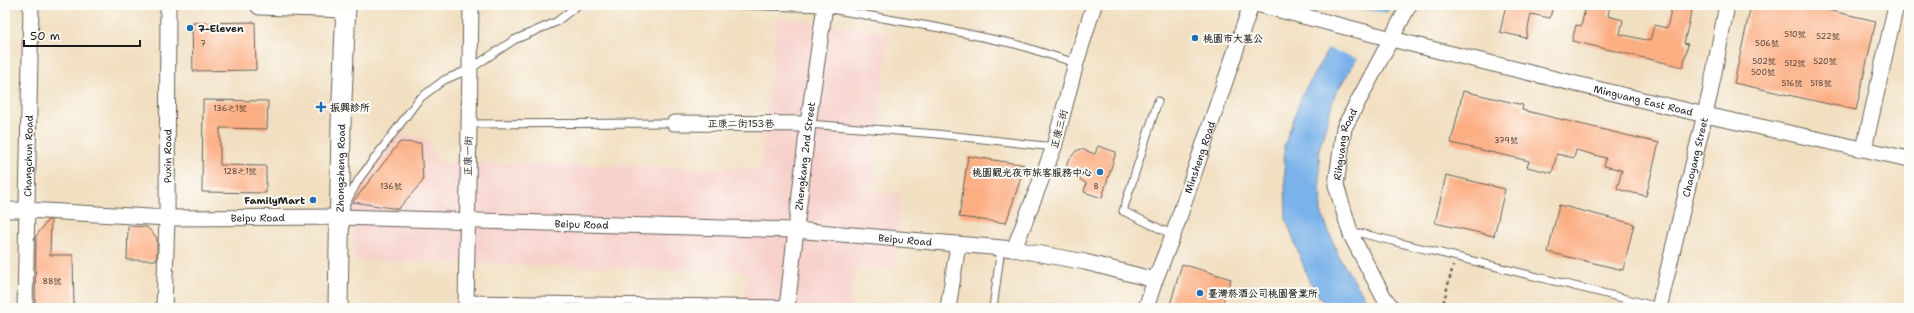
<svg xmlns="http://www.w3.org/2000/svg" width="1914" height="313" viewBox="0 0 1914 313" font-family="'Shantell Sans','LXGW WenKai TC',sans-serif">
<style>
.built{fill:#f7d0cb}
.water{fill:#7ab2ea;stroke:#4b6783}
.pier{fill:#f1dfc1}
.building{fill:#fcae83}
.lines{fill:none;stroke-linecap:round;stroke-linejoin:round}
.service-casing{stroke:#676056;stroke-width:9}
.minor-casing{stroke:#676056;stroke-width:17}
.tertiary-casing{stroke:#676056;stroke-width:21}
.path{stroke:#676056;stroke-width:2.5;stroke-dasharray:3 3;stroke-linecap:butt}
.service{stroke:#fff;stroke-width:7}
.minor{stroke:#fff;stroke-width:15}
.tertiary{stroke:#fff;stroke-width:19}
.poi-dot{fill:#1f6fb2;stroke:#fdfcf7;stroke-width:1.5}
.labels{text-anchor:middle;dominant-baseline:central;stroke-width:4;stroke-linejoin:round;paint-order:stroke}
.number-label{font-size:8px;fill:#544036}
.poi-label{font-size:10px;font-weight:bold;fill:#1c1c1c;stroke:#fdfcf7;text-anchor:start}
.street-label{font-size:10px;fill:#1c1c1c;stroke:#fdfcf7}
</style>
<rect width="100%" height="100%" fill="#fdfcf7"/>
<filter id="ink" filterUnits="userSpaceOnUse"><feTurbulence type="fractalNoise" baseFrequency=".025" numOctaves="2"/><feDisplacementMap in="SourceGraphic" scale="8" xChannelSelector="R" yChannelSelector="G"/><feConvolveMatrix kernelMatrix="1 2 1 2 8 2 1 2 1" color-interpolation-filters="sRGB"/></filter>
<filter id="wash" filterUnits="userSpaceOnUse"><feTurbulence type="fractalNoise" baseFrequency=".012" numOctaves="4" result="noise"/><feDisplacementMap in="SourceGraphic" scale="16" xChannelSelector="R" yChannelSelector="G"/><feGaussianBlur stdDeviation="0.9" result="paint"/><feColorMatrix in="noise" values="0 0 0 0 0 0 0 0 0 0 0 0 0 0 0 0 0 1.4 0 .05"/><feComposite in="paint" operator="in"/></filter>
<g filter="url(#wash)">
<rect width="100%" height="100%" fill="#f1dfc1"/>
<path class="built" d="M777,17L889,33L872,192L901,194L895,269L856,268L849,308H742L747,272L354,260V230L349,207L398,134L427,139L437,162L761,169Z"/>
<path class="water" d="M1354,5H1391L1335,94L1319,149L1321,212L1340,259L1372,308H1327L1309,281L1286,219L1284,146L1303,93Z"/>
<path class="pier" d="M1350,8L1388,13L1359,59L1327,48Z"/>
<g id="blocks">
<path class="building" d="M1506,5H1553L1550,18L1531,14L1526,38L1500,32Z
M1586,5H1610L1608,16L1623,20L1620,34L1650,41L1654,25L1667,28L1672,5H1693L1684,43L1688,44L1683,67L1572,41L1576,25L1581,26Z
M1751,5H1805L1876,21L1856,110L1734,83Z
M255,22L256,70L193,71L192,23Z
M1463,91L1523,105L1522,110L1659,143L1646,196L1617,189L1622,170L1604,166L1606,158L1576,150L1574,158L1557,154L1552,173L1527,167L1529,161L1451,143Z
M203,100L268,101L267,129L220,128V165L266,166V193L202,192Z
M400,142L421,143L423,181L398,209L353,202Z
M1098,146L1116,152L1102,198L1084,192L1086,183L1067,172V162L1076,151L1081,149L1095,154Z
M968,156L1025,165L1006,223L959,217Z
M1446,175L1505,189L1494,236L1435,223Z
M1559,205L1634,224L1623,270L1548,252Z
M48,220H51L50,255H73L74,308H35L36,236Z
M128,226L147,227L157,238V260H127Z
M1182,264L1231,279L1221,308H1169Z"/>
</g>
</g>
<g filter="url(#ink)">
<use href="#blocks" fill-opacity="0" stroke="#676056" stroke-width="1"/>
<g class="lines">
<defs>
<path id="service" d="M737,5L825,8L940,28L1015,44L1076,63
M1158,101L1123,211L1173,235
M469,124L674,123
M808,124L937,134L1054,147
M345,205L359,179L419,99L444,80L470,69L514,40L556,22L578,5
M1351,235L1360,233L1659,307
M466,299L787,304
M993,308L1001,248"/>
<g id="minor">
<path id="s1" d="M1260,5L1423,47L1705,115L1909,159"/>
<path d="M674,123L808,124"/>
<path d="M1864,149L1896,5"/>
<path id="s2" d="M5,210H27L167,218L339,217L795,230L1014,249L1085,262L1155,280"/>
<path d="M1014,249L1054,147L1076,63L1094,5"/>
<path id="s3" d="M25,308L31,5"/>
<path id="s4" d="M164,308L167,218L168,5"/>
<path d="M466,308L471,5"/>
<path id="s5" d="M787,308L808,124L825,5"/>
<path d="M948,308L958,245"/>
<path id="s6" d="M1146,308L1155,280L1173,235L1251,5"/>
<path id="s7" d="M1392,308L1383,296L1351,235L1336,185L1344,128L1409,5"/>
<path id="s8" d="M1659,308L1710,93L1727,5"/>
</g>
<g id="tertiary">
<path d="M260,5L346,8"/>
<path id="s9" d="M338,308L341,124L346,5"/>
</g>
</defs>
<use href="#service" class="service-casing"/>
<use href="#minor" class="minor-casing"/>
<use href="#tertiary" class="tertiary-casing"/>
<path class="path" d="M1442,308L1453,266"/>
<use href="#service" class="service"/>
<use href="#minor" class="minor"/>
<use href="#tertiary" class="tertiary"/>
</g>
</g>
<g class="poi-dot">
<circle cx="190" cy="28" r="4"/>
<circle cx="1195" cy="38" r="4"/>
<path d="M319 101h4v4h4v4h-4v4h-4v-4h-4v-4h4z"/>
<circle cx="1100" cy="172" r="4"/>
<circle cx="313" cy="200" r="4"/>
<circle cx="1200" cy="293" r="4"/>
</g>
<g class="labels">
<g class="number-label">
<text x="1795" y="34">510號</text>
<text x="1828" y="36">522號</text>
<text x="203" y="43">7</text>
<text x="1767" y="43">506號</text>
<text x="1764" y="61">502號</text>
<text x="1825" y="61">520號</text>
<text x="1795" y="63">512號</text>
<text x="1763" y="72">500號</text>
<text x="1792" y="83">516號</text>
<text x="1821" y="83">518號</text>
<text x="230" y="108">136之1號</text>
<text x="1506" y="140">379號</text>
<text x="240" y="171">128之1號</text>
<text x="391" y="186">136號</text>
<text x="1096" y="186">8</text>
<text x="52" y="281">88號</text>
</g>
<g class="poi-label">
<text x="198" y="28">7-Eleven</text>
<text x="1203" y="38">桃園市大墓公</text>
<text x="330" y="107">振興診所</text>
<text x="1092" y="172" text-anchor="end">桃園觀光夜市旅客服務中心</text>
<text x="305" y="200" text-anchor="end">FamilyMart</text>
<text x="1208" y="293">臺灣菸酒公司桃園營業所</text>
</g>
<g class="street-label">
<text stroke="none"><textPath href="#s1" startOffset="395">Minguang East Road</textPath></text>
<text x="741" y="123">正康二街153巷</text>
<text transform="translate(1059 129) rotate(-75)">正康三街</text>
<text stroke="none"><textPath href="#s7" startOffset="178">Rihguang Road</textPath></text>
<text transform="translate(468 156) rotate(-89)">正康一街</text>
<text stroke="none"><textPath href="#s5" startOffset="153">Zhengkang 2nd Street</textPath></text>
<text stroke="none"><textPath href="#s3" startOffset="152">Changchun Road</textPath></text>
<text stroke="none"><textPath href="#s4" startOffset="152">Puxin Road</textPath></text>
<text stroke="none"><textPath href="#s6" startOffset="160">Minsheng Road</textPath></text>
<text stroke="none"><textPath href="#s8" startOffset="155">Chaoyang Street</textPath></text>
<text stroke="none"><textPath href="#s9" startOffset="140">Zhongzheng Road</textPath></text>
<text stroke="none"><textPath href="#s2" startOffset="253">Beipu Road</textPath></text>
<text stroke="none"><textPath href="#s2" startOffset="577">Beipu Road</textPath></text>
<text stroke="none"><textPath href="#s2" startOffset="901">Beipu Road</textPath></text>
</g>
</g>
<rect width="1914" height="313" fill="none" stroke="#fdfcf7" stroke-width="20"/>
<path d="M24 40v6h116v-6" fill="none" stroke="#1c1c1c" stroke-width="2"/>
<text x="30" y="40" font-size="12" fill="#1c1c1c" stroke="#fdfcf7" stroke-width="3" paint-order="stroke">50 m</text>
</svg>
